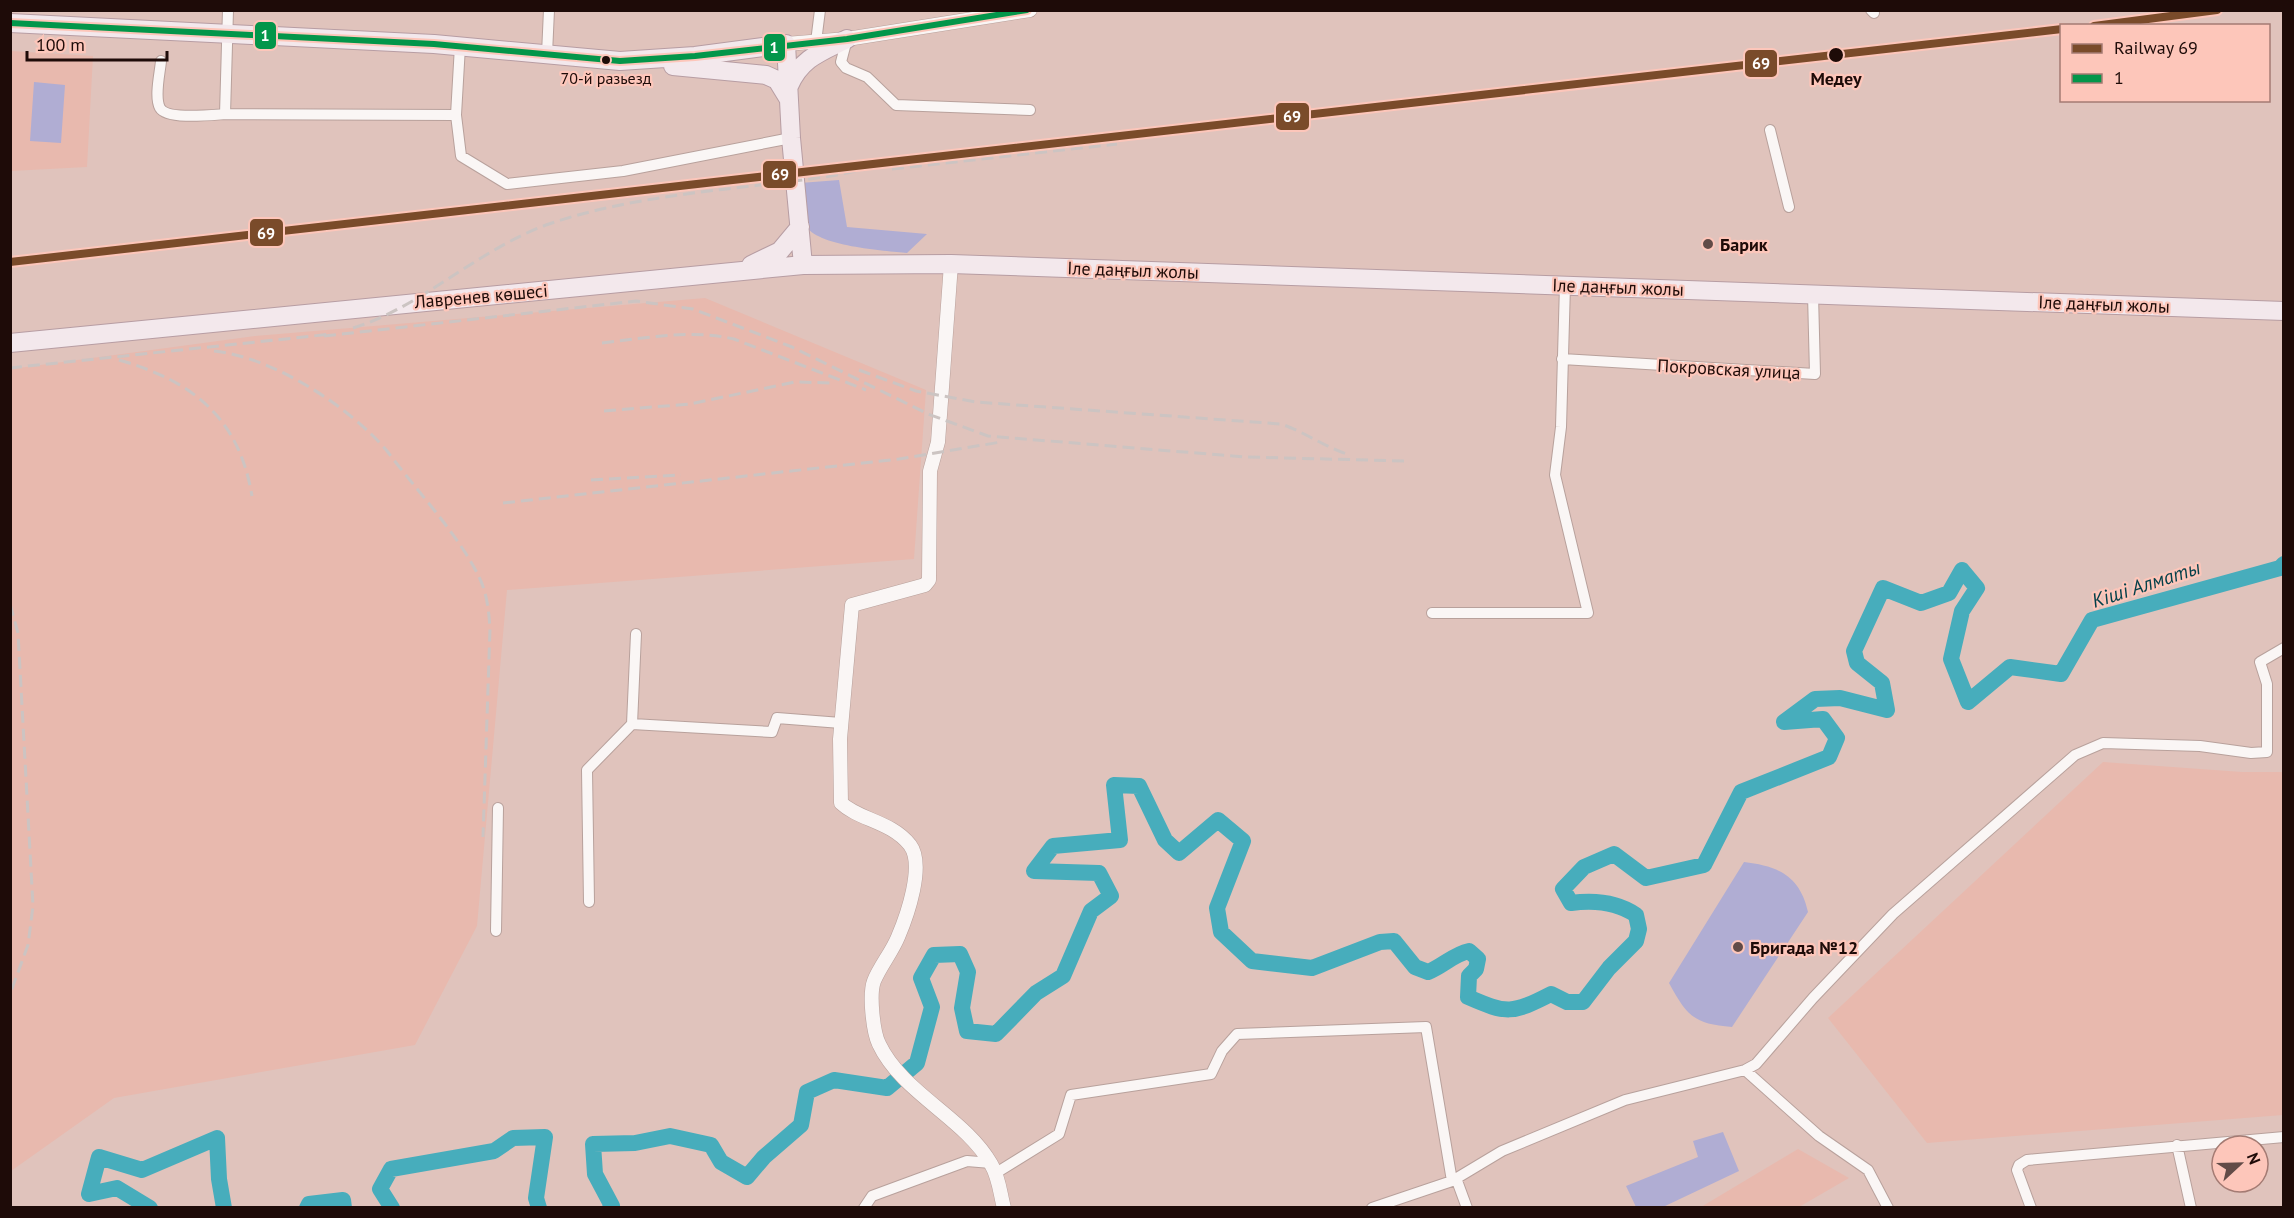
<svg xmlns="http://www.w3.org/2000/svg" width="2294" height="1218" viewBox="0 0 2294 1218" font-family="'PT Sans',sans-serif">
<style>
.built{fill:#e8b9ae}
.green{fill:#b0add3}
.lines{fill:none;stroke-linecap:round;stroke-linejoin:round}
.river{stroke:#47adbc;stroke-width:16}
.minor-casing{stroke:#b8a19c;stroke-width:12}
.tertiary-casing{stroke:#b8a19c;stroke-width:15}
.primary-casing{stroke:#b79da3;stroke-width:20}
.minor{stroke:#faf6f5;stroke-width:10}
.tertiary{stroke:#faf6f5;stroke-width:14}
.primary{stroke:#f3e8ec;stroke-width:18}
.rail{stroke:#ccc4c2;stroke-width:3;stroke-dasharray:12 6;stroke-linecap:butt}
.bus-1-casing{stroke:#fdc6ba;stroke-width:10}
.bus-1{stroke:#03964a;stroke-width:6}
.rail-1-casing{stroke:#fdc6ba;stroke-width:12}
.rail-1{stroke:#7a4b2a;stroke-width:8}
.stop-dot{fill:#1e0b08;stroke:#fdc6ba;stroke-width:2}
.poi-dot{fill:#624b47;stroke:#fdc6ba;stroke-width:2}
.labels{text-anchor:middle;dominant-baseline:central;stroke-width:4.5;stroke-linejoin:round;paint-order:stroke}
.bus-label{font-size:16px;fill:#1e0b08;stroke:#fdc6ba}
.stop-label{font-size:18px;font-weight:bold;fill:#1e0b08;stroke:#fdc6ba}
.poi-label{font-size:18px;font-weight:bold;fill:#1e0b08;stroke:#fdc6ba;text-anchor:start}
.street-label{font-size:18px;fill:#1e0b08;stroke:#fdc6ba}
.water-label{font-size:20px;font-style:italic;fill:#023f49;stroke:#fdc6ba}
.line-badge{stroke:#fdc6ba;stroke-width:2}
.badge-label{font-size:16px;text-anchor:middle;font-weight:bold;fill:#fff}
</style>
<rect width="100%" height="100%" fill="#e0c3bc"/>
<path class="built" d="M11,51L93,56L87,167L11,171Z
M705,298L926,390L914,559L507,590L477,926L415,1045L114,1098L11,1171V369L255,336Z
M2103,762L2242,772H2283V1115L1927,1143L1828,1018Z
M1798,1149L1849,1178L1799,1207H1701Z"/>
<path class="green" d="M34,82L65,85L61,143L30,141Z
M839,180L847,227L927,234L907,253C886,251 814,246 806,225C801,213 801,196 800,183Z
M1744,862C1777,866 1800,875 1808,912L1732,1027C1694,1024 1687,1016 1669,983Z
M1723,1132L1739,1171L1663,1207H1636L1626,1186L1698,1157L1693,1141Z"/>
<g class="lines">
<path class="river" d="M150,1208L117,1188L89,1194L99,1157L142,1170L217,1138L219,1179L224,1208
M307,1208L309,1204L343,1200L344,1208
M392,1208L380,1189L391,1169L494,1151L513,1138L545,1137L536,1198L539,1208
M610,1208L612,1206L595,1174L593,1144L635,1143L670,1136L711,1145L721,1162L747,1177L764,1157L801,1125L807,1092L834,1080L887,1088L917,1063L932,1007L921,978L934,955L960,954L968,972L962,1008L967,1031L996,1034L1036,993L1063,976L1091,911L1111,896L1099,873L1034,871L1053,846L1120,840L1114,785L1139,786L1165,840L1179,853L1218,820L1243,841L1217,908L1221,932L1252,961L1312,968L1380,942L1394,941L1415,967L1428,972C1443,966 1454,954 1469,951L1478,959L1476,969L1469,976L1468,997C1507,1014 1512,1014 1551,994L1567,1002H1583L1609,968L1636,941L1639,929L1636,915C1617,902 1593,900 1571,903L1563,889L1584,867L1614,854L1646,878L1704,865L1741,792L1829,757L1837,738L1823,719L1784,722L1815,699L1840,698L1887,710L1882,683L1857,663L1854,651L1883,588L1921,603L1949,593L1962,570L1977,588L1962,611L1951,659L1968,702L2010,667L2061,674L2092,620L2280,568L2284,564"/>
<defs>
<path id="minor" d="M228,10L225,114L456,115L460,46
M1871,10L1874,13
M847,39L841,62L846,68L867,77L896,105L1030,110
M816,42L820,10
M547,54L549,10
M161,61C160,73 154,97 160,108C167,120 211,115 225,114
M456,115L461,156L507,184L623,171L791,138
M1770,130L1789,207
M1562,359L1815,374L1813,294
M1432,613H1588L1555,475L1561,427L1565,285
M632,724L772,732L777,718L841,723
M589,902L587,770L632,724L636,634
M496,931L498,808
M1745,1070L1819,1136L1868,1170L1888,1208
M2177,1145L2191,1208
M996,1173L1059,1134L1071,1095L1211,1074L1222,1051L1237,1034L1426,1027L1452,1181
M1456,1178L1467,1208
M864,1208L872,1196L967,1161L991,1163
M1372,1208L1452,1181L1502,1151L1625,1100L1745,1070L1756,1064L1813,998L1893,914L2075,755L2103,743L2200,746L2251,753L2267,752V684L2260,662L2284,648
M2031,1208L2017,1170L2019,1165L2027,1160L2284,1137"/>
<path id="tertiary" d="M786,44L847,39L1030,10
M951,264L938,442L930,471L929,580L925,585L852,605L840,739L841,803C859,820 891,821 910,845C925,865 907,916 898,937C892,952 880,966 874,981C869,994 873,1032 879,1044C902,1093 965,1118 991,1164C999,1177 1000,1193 1004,1208"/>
<path id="primary" d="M10,23L434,44L620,61L695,56L786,44L791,138L803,265
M673,66L766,75L777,80L788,98
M789,86C801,58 821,52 847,39
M751,265L780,251L800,227
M10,343L803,265L951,264L2284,311"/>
</defs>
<use href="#minor" class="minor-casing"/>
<use href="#tertiary" class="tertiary-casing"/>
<use href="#primary" class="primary-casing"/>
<use href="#minor" class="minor"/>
<use href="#tertiary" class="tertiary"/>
<use href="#primary" class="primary"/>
<path class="rail" d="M892,169L1117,144
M353,328C422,307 478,249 549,224C640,193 737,190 831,176C854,172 878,165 902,160
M324,336L636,301L693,309L792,347L928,414L988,436L1245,457L1406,461
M602,343C647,338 690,329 734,339L866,390
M214,351C273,357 350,407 387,451C416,490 460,536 480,579C487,594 489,612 490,629L483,837
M119,360C193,381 239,418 252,496
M10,368L332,334
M859,370L916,391L976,402L1281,424C1305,432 1326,448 1350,455
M604,411L690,404L795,382L834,383
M591,480L681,475
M503,503L899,459L1001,442
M10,604L18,633L33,906L28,945L10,994"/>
<defs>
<path id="bus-1" d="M10,23L434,44L620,61L695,56L847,39L1027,10"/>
</defs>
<use href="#bus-1" class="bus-1-casing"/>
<use href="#bus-1" class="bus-1"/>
<defs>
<path id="rail-1" d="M2094,26L2217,10
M10,262L2062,29"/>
</defs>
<use href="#rail-1" class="rail-1-casing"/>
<use href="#rail-1" class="rail-1"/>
</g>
<g class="stop-dot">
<circle cx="1836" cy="55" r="8"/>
<circle cx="606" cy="60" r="5"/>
</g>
<g class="poi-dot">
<circle cx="1708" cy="244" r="6"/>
<circle cx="1738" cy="947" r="6"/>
</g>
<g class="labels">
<g class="bus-label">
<text x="606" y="78">70-й разьезд</text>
</g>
<g class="stop-label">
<text x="1836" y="78">Медеу</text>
</g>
<g class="poi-label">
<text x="1720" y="244">Барик</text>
<text x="1750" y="947">Бригада №12</text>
</g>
<g class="street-label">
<text transform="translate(1133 270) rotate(2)">Іле даңғыл жолы</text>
<text transform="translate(1618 287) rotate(2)">Іле даңғыл жолы</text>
<text transform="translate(481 296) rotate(-5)">Лавренев көшесі</text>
<text transform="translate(2104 304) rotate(2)">Іле даңғыл жолы</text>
<text transform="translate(1729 369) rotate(3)">Покровская улица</text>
</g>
<g class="water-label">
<text transform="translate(2146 584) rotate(-18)">Кіші Алматы</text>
</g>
</g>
<g class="line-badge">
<rect x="254" y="21" width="23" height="29" rx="6" fill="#03964a"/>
<rect x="763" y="33" width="23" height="29" rx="6" fill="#03964a"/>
<rect x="1744" y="49" width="34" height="29" rx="6" fill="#7a4b2a"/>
<rect x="1275" y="102" width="35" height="29" rx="6" fill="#7a4b2a"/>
<rect x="762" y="160" width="35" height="29" rx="6" fill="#7a4b2a"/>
<rect x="249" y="218" width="35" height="29" rx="6" fill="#7a4b2a"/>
</g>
<g class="badge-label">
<text x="265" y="41">1</text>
<text x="774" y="53">1</text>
<text x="1761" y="69">69</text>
<text x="1292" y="122">69</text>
<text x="780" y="180">69</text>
<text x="266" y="239">69</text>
</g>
<rect width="2294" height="1218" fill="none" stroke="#1e0b08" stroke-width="24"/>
<rect x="2060" y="24" width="210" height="78" fill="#fdc6ba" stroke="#a47b73" stroke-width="1.5"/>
<rect x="2072" y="44" width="30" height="9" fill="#7a4b2a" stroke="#a47b73" stroke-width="1.5"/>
<text x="2114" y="54" font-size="18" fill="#1e0b08">Railway 69</text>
<rect x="2072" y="74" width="30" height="9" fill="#03964a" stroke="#a47b73" stroke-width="1.5"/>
<text x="2114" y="84" font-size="18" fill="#1e0b08">1</text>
<g transform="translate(2240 1164) rotate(68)"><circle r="28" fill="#fdc6ba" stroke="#a47b73" stroke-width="1.5"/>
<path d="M0-4.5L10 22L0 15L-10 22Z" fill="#624b47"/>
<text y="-9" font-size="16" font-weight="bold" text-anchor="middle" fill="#1e0b08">N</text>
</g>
<path d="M27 51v9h140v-9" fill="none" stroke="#1e0b08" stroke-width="3"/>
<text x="36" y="51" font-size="18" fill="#1e0b08" stroke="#fdc6ba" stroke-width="4.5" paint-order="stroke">100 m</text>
</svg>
